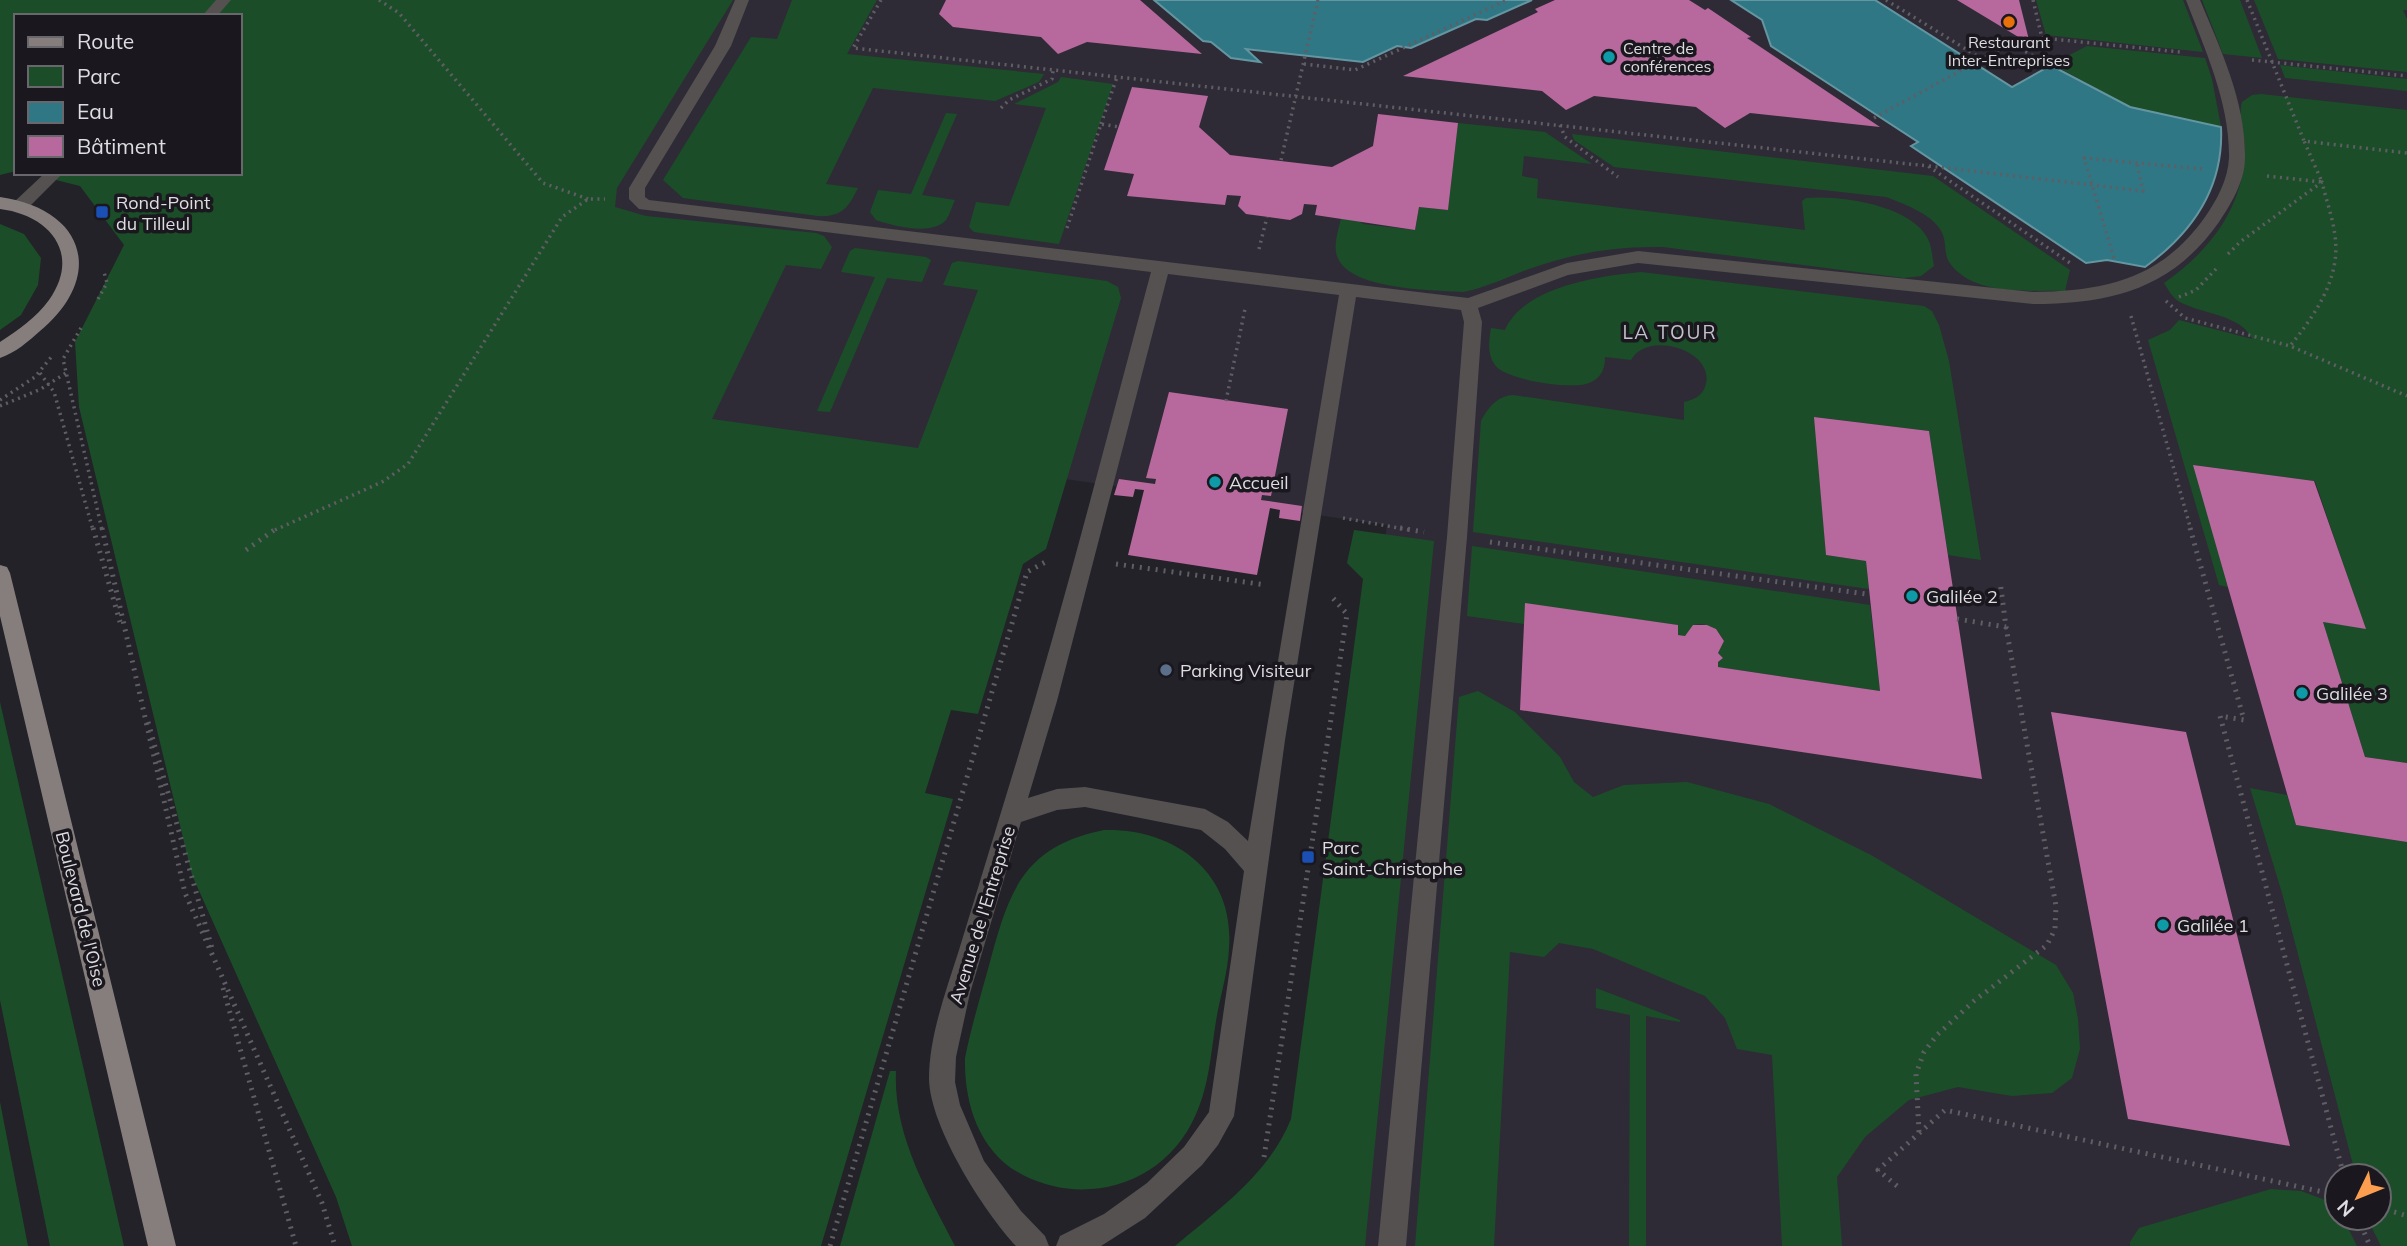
<svg xmlns="http://www.w3.org/2000/svg" width="2407" height="1246" viewBox="0 0 2407 1246" font-family="Mulish,sans-serif">
<style>
.built{fill:#2e2b36;fill-rule:evenodd}
.green{fill:#1b4e28}
.water{fill:#307785;stroke:#6496a1;stroke-width:2}
.building{fill:#b7689d}
.lines{fill:none;stroke-linecap:round;stroke-linejoin:round}
.path-far1{stroke:#5f5e64;stroke-width:3.5;stroke-dasharray:2 4.5;stroke-linecap:butt}
.path{stroke:#5f5e64;stroke-width:5;stroke-dasharray:2 6;stroke-linecap:butt}
.minor{fill:#545150;fill-rule:evenodd}
.major{fill:#857e7c;fill-rule:evenodd}
.food-dot{fill:#e8710a;stroke:#1a181e;stroke-width:2.5}
.culture-dot{fill:#0f9aa8;stroke:#1a181e;stroke-width:2.5}
.transit-dot{fill:#1a4fb4;stroke:#1a181e;stroke-width:2.5}
.service-dot{fill:#5c6f8a;stroke:#1a181e;stroke-width:2.5}
.labels{text-anchor:middle;dominant-baseline:central;stroke-width:7;stroke-linejoin:round;paint-order:stroke}
.far-poi-label{font-size:16px;fill:#dedde1;stroke:#1a181e}
.poi-label{font-size:18px;fill:#dedde1;stroke:#1a181e;text-anchor:start}
.street-label{font-size:18px;fill:#dedde1;stroke:#1a181e}
.neighbourhood-label{font-size:19px;letter-spacing:2px;fill:#c4c2ca;stroke:#1a181e}
</style>
<rect width="100%" height="100%" fill="#232228"/>
<path class="built" d="M0,0H2407V1246H1295L1387,525L1016,472L769,1246L240,173V16H16ZM2337,1176H2379V1218H2337Z"/>
<path class="green" d="M0,0H733L617,188L615,207L646,216L816,233L824,236L832,247L821,269L786,265L712,419L918,448L978,290L943,285L952,263L958,261L1107,281L1118,287L1121,298L1046,549L1023,564L978,714L951,710L925,793L953,799L821,1246H352L336,1197L192,875L79,407L75,342L124,245L80,186L28,173H240V16H16V171L0,175Z
M792,0H877L847,54L1044,74L1039,82L995,101L873,88L826,184L858,188C848,208 842,217 818,216L683,198L663,180L751,37L777,39Z
M2036,0H2183L2203,52L2046,35Z
M2202,0H2240L2262,58L2223,54Z
M2254,0H2407V10H2403L2407,19V72L2278,59Z
M2087,46L2205,58L2212,79L2221,127L2130,107L2052,64Z
M2280,65L2407,79V91L2285,78Z
M1061,77L1113,84L1059,244L974,232L969,227L976,202L1009,206L1046,108L1014,104L1058,82Z
M2261,94L2407,110V763L2365,757L2323,622L2365,628L2315,481L2194,465L2228,587L2219,585L2148,340L2170,330L2179,320L2252,339C2241,314 2200,314 2178,301C2172,297 2168,289 2164,283C2209,252 2244,207 2245,150C2245,134 2238,117 2242,102L2252,95Z
M946,113L957,114L922,195L955,200C952,206 950,214 946,220C932,236 893,226 876,220L870,212L878,190L911,194Z
M1458,123L1545,132L1592,164L1524,156L1522,176L1538,179L1537,198L1805,230L1802,201L1806,198C1840,195 1911,205 1928,239C1932,247 1932,257 1934,266L1921,276L1904,278L1663,247C1615,246 1574,253 1529,269C1507,277 1486,288 1463,292C1432,290 1348,290 1337,256C1333,244 1339,229 1341,218L1358,220L1363,224L1415,230L1419,207L1448,210Z
M1572,134L1933,176L2070,270L2065,291C2030,290 1977,296 1952,266C1943,256 1947,246 1943,235C1936,215 1904,204 1886,197L1614,167L1574,140Z
M0,224L24,234L41,258L38,285L21,315L0,330Z
M855,248L926,257L931,260L922,282L887,278L830,412L817,411L875,277L841,272L850,251Z
M1641,272L1924,306L1932,311L1939,325L1949,361L1981,560L1948,555L1929,431L1815,417L1826,555L1866,561L1869,589L1473,532L1481,421C1488,408 1497,396 1513,395L1684,420V402C1693,400 1702,396 1705,387C1718,351 1648,329 1631,360L1605,357C1605,370 1601,378 1589,383C1573,390 1505,380 1495,365C1487,354 1489,341 1491,328L1505,330C1523,287 1599,276 1641,272Z
M1354,530L1434,541L1365,1246H1175C1219,1209 1269,1174 1291,1119L1363,579L1347,563Z
M1472,546L1870,605L1880,691L1718,667V662L1723,658L1718,653L1724,641C1718,629 1707,622 1694,625L1685,636L1678,635V625L1526,604L1524,624L1467,616Z
M1478,691L1515,712L1560,757L1574,782L1593,797L1624,785L1687,782L1769,804L1871,855L2056,965L2073,993L2078,1019L2080,1049L2072,1078L2052,1093L2012,1096L1958,1087L1909,1100L1865,1137L1837,1177L1842,1246H1782L1772,1055L1737,1049L1725,1018L1705,996L1593,949L1559,943L1544,957L1510,952L1494,1246H1415L1459,697Z
M0,702L124,1246H50L0,1000Z
M2250,788L2287,795L2296,825L2407,842V1246H2381L2367,1218H2379V1176H2356L2282,893Z
M1104,830C1174,828 1235,872 1229,948C1228,972 1220,997 1216,1021C1211,1052 1209,1086 1196,1114C1167,1183 1087,1208 1023,1175C979,1153 964,1103 965,1058C971,1028 980,998 988,969C1008,895 1020,847 1104,830Z
M1596,988L1680,1020V1022L1646,1016V1246H1629L1630,1015L1596,1008Z
M890,1071H896C893,1134 927,1192 955,1246H840Z
M0,1102L28,1246H0Z
M2271,1189L2301,1191L2336,1204L2337,1218H2343L2357,1246H2130V1242L2139,1228Z"/>
<path class="water" d="M1154,0H1532L1487,20L1476,19L1411,48L1397,46L1363,62L1246,49L1260,62L1231,58L1211,42L1203,41Z
M1731,0H1875L2012,87L2048,67H2054L2130,107L2221,127C2224,187 2192,233 2145,267L2107,260L2086,263L1911,146L1918,142L1771,46L1762,20Z"/>
<path class="building" d="M946,0H1140L1202,54L1087,42L1058,54L1041,37L953,27L939,14Z
M1555,0H1689L1705,10L1708,8L1751,37L1747,38L1880,127L1750,113L1725,128L1696,107L1594,96L1566,110L1542,91L1403,76L1538,12L1535,9Z
M1957,0H2019L2030,44Z
M1132,87L1208,96L1199,127L1230,155L1332,167L1373,146L1378,114L1458,123L1448,210L1419,207L1415,230L1315,215L1317,205L1304,204L1302,214L1290,220L1246,214L1238,206L1241,196L1227,195L1225,205L1127,196L1134,174L1104,170Z
M1169,392L1288,409L1271,496L1262,495L1261,500L1302,506L1300,521L1279,518L1280,510L1270,508L1257,575L1128,555L1144,490L1135,489L1133,497L1114,495L1119,479L1155,484L1156,479L1146,478Z
M1814,417L1929,431L1982,779L1520,710L1525,603L1678,625V635L1685,636L1693,625H1707L1716,629L1724,641L1718,653L1723,658L1718,662V667L1880,691L1866,561L1826,555Z
M2193,465L2314,481L2366,629L2323,622L2365,757L2407,763V842L2296,825Z
M2051,712L2186,732L2290,1146L2128,1119Z"/>
<g class="lines">
<path class="path-far1" d="M379,0L399,13L543,183L588,199
M881,0L853,48L1928,166L2073,265
M1886,0L1982,59L2011,43L2047,64
M2033,0L2042,38L2180,52
M2247,0L2304,141
M2252,60L2407,76
M1304,64L1355,70L1507,0
M1001,108L1009,100L1052,79L1053,71
M1874,118L1982,59
M1101,124L1117,77
M1560,125L1565,137L1618,177
M1281,160L1318,0
M1929,166L2143,191L2137,164
M2267,176L2322,182L2304,141L2407,153
M1067,228L1101,124L1119,127
M1259,249L1267,217
M2228,254L2240,242L2322,182C2326,200 2333,218 2335,236C2341,278 2315,315 2290,346
M2114,258L2084,158L2202,169
M2179,297L2196,290L2216,269
M98,299L107,283L104,272
M2166,301L2185,318L2290,346L2407,396
M2131,316L2191,530
M81,328L63,359L102,530
M40,373L54,392L93,530
M0,400L35,377L52,356
M1226,401L1245,309
M0,406L41,389L66,373
M1343,518L1410,530
M275,530L382,482L408,464L562,217L588,199H605"/>
<path class="path" d="M93,528L120,622
M102,528L185,893L322,1203L335,1246
M1400,528L1424,532
M2190,528L2244,720L2220,716L2344,1176
M1490,542L1866,594
M246,550L277,528
M1116,564L1266,585
M1957,619L2006,627L2000,581
M148,722L213,952
M223,988L296,1246
M1919,1132L1916,1074L1924,1052L1937,1035L1974,1001L2047,945L2055,929L2056,906L2006,627
M1264,1157L1347,614L1332,597
M1897,1186L1878,1170L1945,1110L2337,1195
M2379,1207L2407,1216
M2358,1218L2370,1246
M830,1246L1027,572L1049,560"/>
<path class="minor" d="M216,0H231L217,16H202Z
M735,0H749L731,46L645,188V197L649,200L1468,298L1567,263L1638,251L2033,292C2106,291 2161,279 2205,217C2217,200 2228,179 2229,158C2230,103 2205,50 2186,0H2200C2221,50 2246,103 2245,158C2245,181 2231,204 2219,222C2172,289 2111,304 2033,304L1638,263L1568,275L1478,308L1482,322L1467,537L1406,1246H1378L1447,537L1464,322L1461,310L1356,297L1285,740L1234,1116L1218,1145L1202,1165L1145,1218L1101,1246H1056L1060,1236L1104,1214L1147,1183L1184,1147L1209,1112L1244,871L1225,849L1201,830L1085,807L1057,810L1021,822L970,993L956,1057L955,1082L960,1105L984,1161L1021,1211L1045,1236L1049,1246H1016C984,1212 930,1127 929,1079C929,1036 946,991 959,950C977,891 995,832 1013,773C1064,607 1106,439 1151,272L639,209L629,199V188L715,46ZM1168,274L1339,295L1248,841L1228,822L1205,809L1085,787L1057,789L1028,798L1057,701Z
M45,173H63L26,210H14L12,206L14,202Z"/>
<path class="major" d="M0,197C85,209 106,276 40,331C29,341 15,353 0,358V342C18,330 36,318 49,300C82,253 49,215 0,209Z
M0,565L7,567L10,573L176,1246H148L0,616Z"/>
</g>
<circle class="food-dot" cx="2009" cy="22" r="7"/>
<g class="culture-dot">
<circle cx="1609" cy="57" r="7"/>
<circle cx="1215" cy="482" r="7"/>
<circle cx="1912" cy="596" r="7"/>
<circle cx="2302" cy="693" r="7"/>
<circle cx="2163" cy="925" r="7"/>
</g>
<g class="transit-dot">
<rect x="95" y="205" width="14" height="14" rx="3.5"/>
<rect x="1301" y="850" width="14" height="14" rx="3.5"/>
</g>
<circle class="service-dot" cx="1166" cy="670" r="7"/>
<g class="labels">
<g class="far-poi-label">
<text x="2009" y="42">Restaurant<tspan x="2009" dy="18">Inter-Entreprises</tspan></text>
<text x="1623" y="48" text-anchor="start">Centre de<tspan x="1623" dy="18">conférences</tspan></text>
</g>
<g class="poi-label">
<text x="116" y="202">Rond-Point<tspan x="116" dy="21">du Tilleul</tspan></text>
<text x="1229" y="482">Accueil</text>
<text x="1926" y="596">Galilée 2</text>
<text x="1180" y="670">Parking Visiteur</text>
<text x="2316" y="693">Galilée 3</text>
<text x="1322" y="847">Parc<tspan x="1322" dy="21">Saint-Christophe</tspan></text>
<text x="2177" y="925">Galilée 1</text>
</g>
<g class="street-label">
<text transform="translate(81 909) rotate(76)">Boulevard de l'Oise</text>
<text transform="translate(982 915) rotate(-73)">Avenue de l'Entreprise</text>
</g>
<g class="neighbourhood-label">
<text x="1670" y="332">LA TOUR</text>
</g>
</g>
<rect x="14" y="14" width="228" height="161" fill="#1a181e" stroke="#68676c" stroke-width="2"/>
<rect x="28" y="37" width="35" height="10" fill="#857e7c" stroke="#68676c" stroke-width="2"/>
<text x="77" y="49" font-size="21" fill="#dedde1">Route</text>
<rect x="28" y="66" width="35" height="21" fill="#1b4e28" stroke="#68676c" stroke-width="2"/>
<text x="77" y="84" font-size="21" fill="#dedde1">Parc</text>
<rect x="28" y="102" width="35" height="21" fill="#307785" stroke="#68676c" stroke-width="2"/>
<text x="77" y="119" font-size="21" fill="#dedde1">Eau</text>
<rect x="28" y="136" width="35" height="21" fill="#b7689d" stroke="#68676c" stroke-width="2"/>
<text x="77" y="154" font-size="21" fill="#dedde1">Bâtiment</text>
<g transform="translate(2358 1197) rotate(227)"><circle r="33" fill="#1a181e" stroke="#68676c" stroke-width="2"/>
<path d="M0-5L12 26L0 18L-12 26Z" fill="#fb9e50"/>
<text y="-10" font-size="19" font-weight="bold" text-anchor="middle" fill="#dedde1">N</text>
</g>
</svg>
